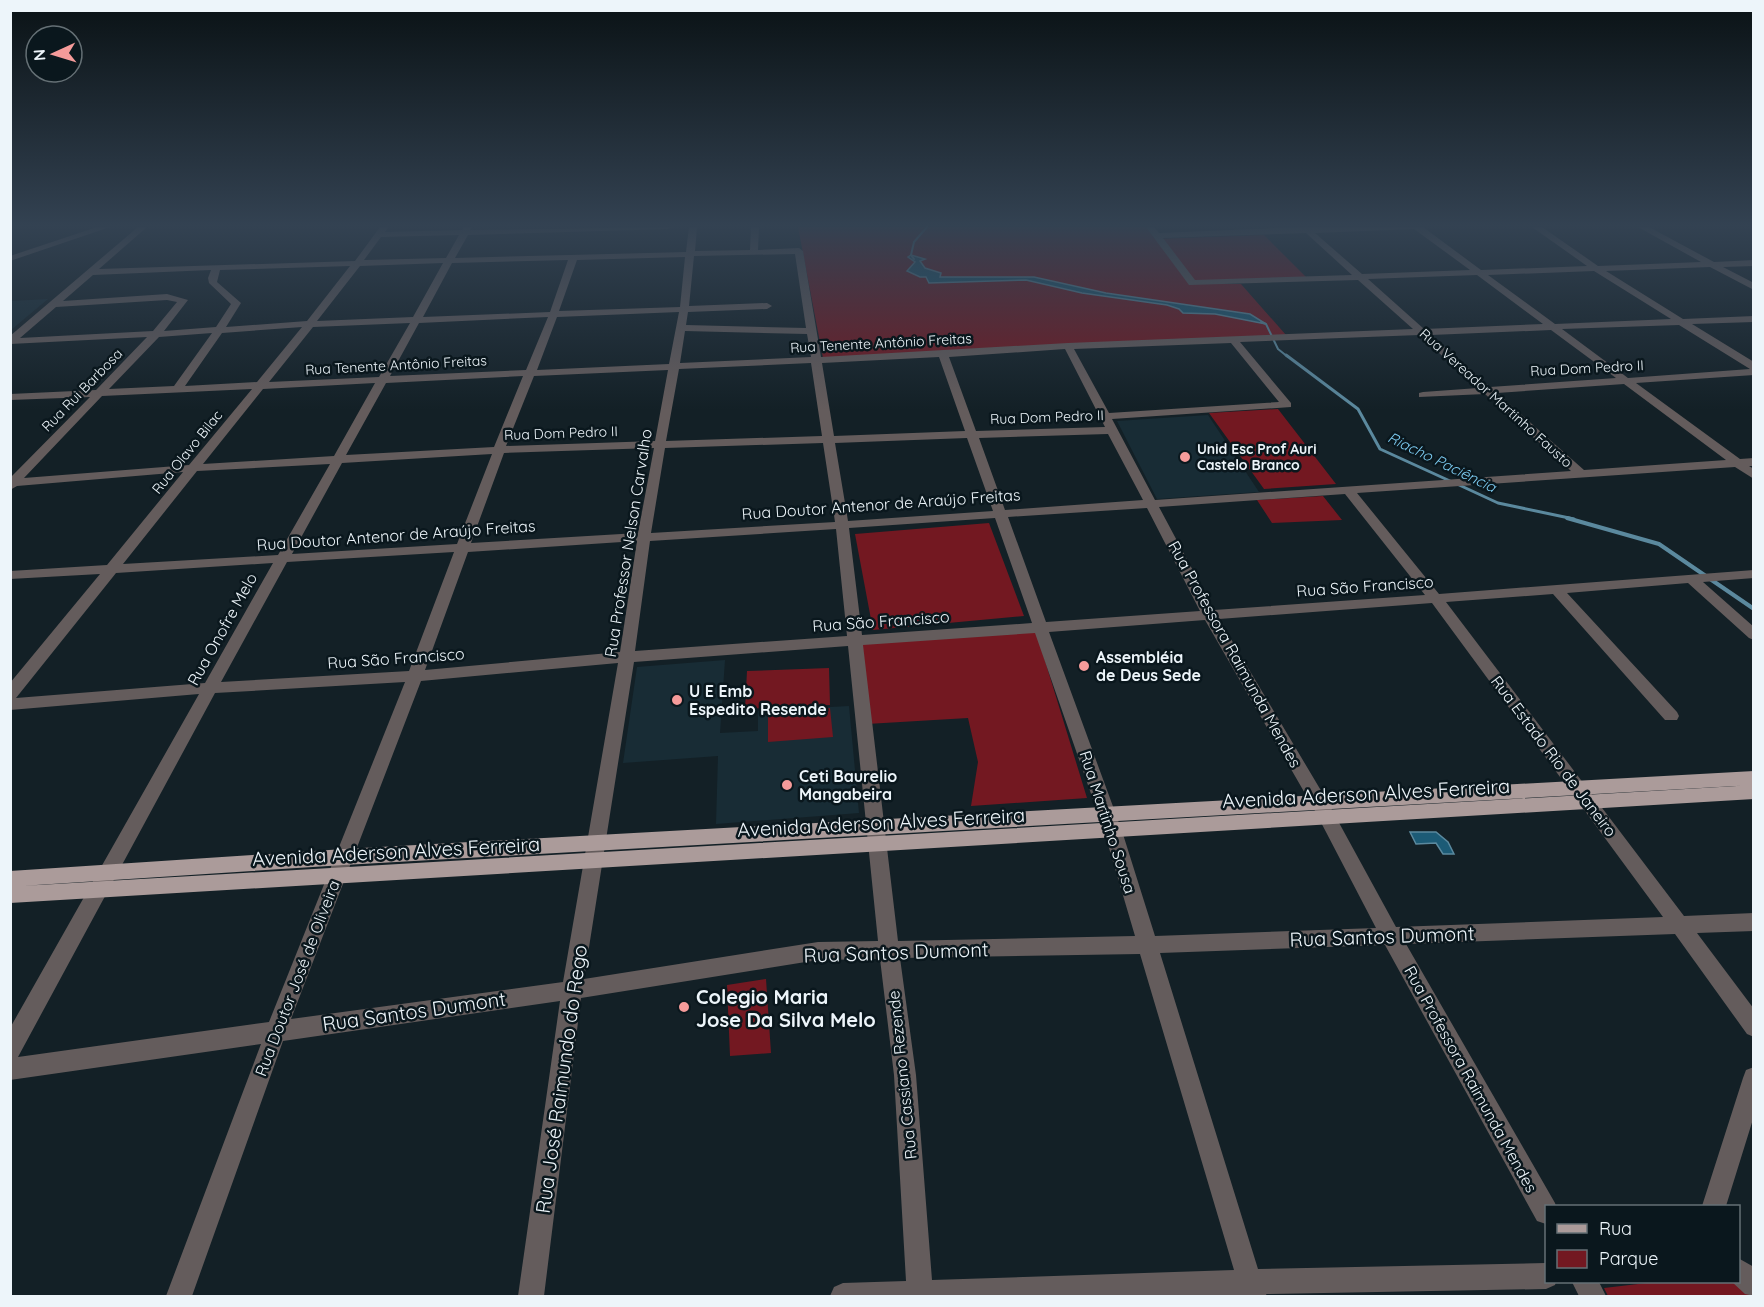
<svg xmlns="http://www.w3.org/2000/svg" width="1764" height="1307" viewBox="0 0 1764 1307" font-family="Quicksand,sans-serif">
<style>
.built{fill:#182c35}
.green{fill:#731821}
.water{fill:#1c5b76;stroke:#5b899e;stroke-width:1.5}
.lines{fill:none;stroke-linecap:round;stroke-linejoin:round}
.stream-far2{stroke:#5b899e;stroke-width:2}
.stream-far1{stroke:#5b899e;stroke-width:3}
.stream{stroke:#5b899e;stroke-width:4}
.minor{fill:#645c5c;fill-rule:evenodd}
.major{fill:#ab9b9a;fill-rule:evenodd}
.poi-dot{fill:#f59b9a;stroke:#0a171d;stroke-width:2}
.labels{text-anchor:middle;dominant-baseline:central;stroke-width:5;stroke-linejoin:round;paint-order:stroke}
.far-street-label{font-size:14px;fill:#edf5fa;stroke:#0a171d}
.far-poi-label{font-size:14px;font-weight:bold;fill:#edf5fa;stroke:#0a171d;text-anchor:start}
.far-water-label{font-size:15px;font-style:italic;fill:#7dccf2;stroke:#0a171d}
.street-label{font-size:16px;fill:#edf5fa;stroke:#0a171d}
.poi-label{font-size:16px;font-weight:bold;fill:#edf5fa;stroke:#0a171d;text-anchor:start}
.near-street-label{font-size:20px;fill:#edf5fa;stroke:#0a171d}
.near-poi-label{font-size:20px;font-weight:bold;fill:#edf5fa;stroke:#0a171d;text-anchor:start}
</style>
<rect width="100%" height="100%" fill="#132026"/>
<path class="built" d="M48,299L11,330V301Z
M1208,415L1259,492L1157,499L1117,421Z
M725,660L720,733L758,731V711L849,706L859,813L716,824L718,756L623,763L637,667Z"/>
<path class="green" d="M798,227H1146L1155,239L1264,235L1309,280L1189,284H1241L1286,335L823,358Z
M1278,409L1336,484L1264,489L1209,413Z
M1323,496L1342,520L1272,523L1257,500Z
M989,523L1024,616L873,630L855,534Z
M1035,628L1087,798L971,806L978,762L968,718L867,724L858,639Z
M829,668L830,705L745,709L747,671Z
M830,708L833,737L768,742V712Z
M766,979L771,1053L730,1056L727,985Z
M1655,1282H1736L1751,1296H1608L1604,1288Z"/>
<path class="water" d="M911,255L925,259L920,261L925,268L941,273L940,277H1034L1106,293L1250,314L1266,324L1215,314L1183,313L1179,309L1167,305L1082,293L1026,280L929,283L926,277H920L907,271L915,262L908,257Z
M1410,832H1436L1448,842L1454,854H1443L1436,843L1416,844Z"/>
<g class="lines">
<path class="stream-far2" d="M914,259L911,255L914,242L927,227
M1261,322L1266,324L1278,349L1288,357"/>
<path class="stream-far1" d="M1286,355L1358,409L1380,449L1450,481
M1457,484L1498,503L1574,519"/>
<path class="stream" d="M1567,518L1659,544L1754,609"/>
<path class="minor" d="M97,227H110L10,261V256Z
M138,227H147L99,269L355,261L380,227H389L385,232L462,230L464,227H472L470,230L672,227L668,229L468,235L455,258L686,252L689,227H697L695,251L750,250L751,227H759L758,250L799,248L803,251L821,357L1068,343L1413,329L1358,280L1189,285L1146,227H1154L1159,233L1300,227H1423L1481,270L1587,266L1532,227H1542L1598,266L1701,262L1638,227H1649L1714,262L1754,260V266L1723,267L1754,283V290L1710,267L1606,271L1683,319L1754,316V322L1692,324L1754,362V375L1636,383L1740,459L1754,458V466H1749L1754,469V479L1735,467L1357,493L1439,594L1754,570V578L1703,582L1754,627V640L1749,638L1688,583L1567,593L1677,712L1679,716L1677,720H1665L1553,594L1446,602L1684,916L1754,913V931L1697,933L1754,1009V1037L1747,1034L1675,934L1406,944L1555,1203L1556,1206H1546V1224L1537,1221L1385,945L1160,953L1258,1269L1546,1263V1282H1556L1555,1285L1546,1289L1266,1294L1267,1296H830L834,1287L843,1283L906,1281L894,1075L880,959L818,960L581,998L544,1296H518L560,1001L283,1041L192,1296H166L261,1044L10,1080V1028L199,694L10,710V683L100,574L10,579V571L107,565L183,472L17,486L10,490V478L90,397L10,400V394L96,390L147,337L10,344V336ZM1414,229L1470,270L1362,274L1315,233ZM1306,233L1352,275L1195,280L1163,238ZM459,235L446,258L364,260L381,237ZM795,254L806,328L686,325L688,312L767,309L772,306L767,303L689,306L694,256ZM685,257L680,307L559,311L577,260ZM568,260L550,312L423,317L452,263ZM443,263L413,317L317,321L360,266ZM350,266L307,321L226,327L241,303L217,282L220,270ZM211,270L208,278L209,283L231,304L216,327L164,331L188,300L167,294L63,301L93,275ZM1594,271L1671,319L1555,324L1488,275ZM1477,275L1543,324L1424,329L1368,279ZM167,300L177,302L153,331L20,338L56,307ZM679,312L669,364L537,370L557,317ZM548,317L526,370L390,376L419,323ZM410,323L379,377L269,382L313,327ZM1679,325L1750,369L1628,378L1562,329ZM302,327L257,382L185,386L222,333ZM1551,330L1616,378L1490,387L1431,335ZM685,331L807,334L811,357L680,363ZM212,333L174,386L109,389L159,337ZM1419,335L1478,388L1423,392L1419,393V397L1485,394L1571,471L1155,500L1112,419L1291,407V403L1240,342ZM1231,343L1279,402L1109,413L1074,349ZM1065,349L1105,427L976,431L949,357ZM939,357L965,431L834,436L822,363ZM811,363L822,436L666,441L679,369ZM668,370L655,441L506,446L534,376ZM523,376L494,447L346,455L386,383ZM375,383L334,456L203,464L263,389ZM1624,384L1726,460L1584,470L1497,393ZM252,389L189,465L24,478L102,396ZM1108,434L1143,500L1005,510L979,438ZM967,438L993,511L848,521L835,443ZM823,443L835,522L651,533L665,448ZM654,448L638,533L471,543L504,453ZM492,454L457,544L292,554L342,463ZM330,464L278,555L123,564L197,471ZM1345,494L1425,595L1214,610L1159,507ZM1147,508L1200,611L1046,622L1008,517ZM995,518L1032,623L862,635L849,528ZM836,529L847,636L635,651L650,541ZM637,541L620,652L425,670L468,552ZM454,552L409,671L221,682L287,562ZM273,563L205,683L16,698L116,573ZM1432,603L1663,917L1396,927L1326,799L1219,619ZM1205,620L1314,809L1376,928L1155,936L1122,831L1049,632ZM1035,633L1104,831L1135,936L898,941L863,645ZM848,646L878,941L818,942L584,979L634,662ZM618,663L563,982L291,1019L421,681ZM405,682L269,1022L18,1057L215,693ZM1140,954L1234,1270L932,1280L916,1075L900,958Z
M1754,1067V1116L1726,1206H1702L1743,1078L1746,1070Z
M1738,1258L1754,1267V1296L1745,1294L1732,1282H1738Z
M1572,1282H1599L1606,1296H1579Z"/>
<path class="major" d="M1754,771V785L344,865L21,886L1754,785V799L10,903V871L344,849Z"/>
</g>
<linearGradient id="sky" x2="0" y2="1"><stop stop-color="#0a1215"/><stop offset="0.55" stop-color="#334252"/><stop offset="1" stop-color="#334252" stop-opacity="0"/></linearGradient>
<rect width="1764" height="410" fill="url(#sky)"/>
<g class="poi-dot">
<circle cx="1185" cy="457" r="6"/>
<circle cx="1084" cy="666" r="6"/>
<circle cx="677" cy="700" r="6"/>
<circle cx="787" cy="785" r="6"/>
<circle cx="684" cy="1007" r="6"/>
</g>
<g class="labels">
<g class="far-street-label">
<text transform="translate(881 343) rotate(-3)">Rua Tenente Antônio Freitas</text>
<text transform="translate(396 365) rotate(-3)">Rua Tenente Antônio Freitas</text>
<text transform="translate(1587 368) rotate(-3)">Rua Dom Pedro II</text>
<text transform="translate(82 390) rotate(-46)">Rua Rui Barbosa</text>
<text transform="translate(1496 398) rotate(42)">Rua Vereador Martinho Fausto</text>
<text transform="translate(1047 417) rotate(-2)">Rua Dom Pedro II</text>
<text transform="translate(561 433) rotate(-2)">Rua Dom Pedro II</text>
<text transform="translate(187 452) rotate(-51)">Rua Olavo Bilac</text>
</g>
<g class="far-poi-label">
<text x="1197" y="449">Unid Esc Prof Auri<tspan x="1197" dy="16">Castelo Branco</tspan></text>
</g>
<g class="far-water-label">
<text transform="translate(1442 462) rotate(26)">Riacho Paciência</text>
</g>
<g class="street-label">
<text transform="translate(881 504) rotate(-4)">Rua Doutor Antenor de Araújo Freitas</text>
<text transform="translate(396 535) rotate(-4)">Rua Doutor Antenor de Araújo Freitas</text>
<text transform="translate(628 543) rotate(-81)">Rua Professor Nelson Carvalho</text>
<text transform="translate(1365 586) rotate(-4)">Rua São Francisco</text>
<text transform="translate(881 621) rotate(-4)">Rua São Francisco</text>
<text transform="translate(222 629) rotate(-61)">Rua Onofre Melo</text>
<text transform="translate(1235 654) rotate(61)">Rua Professora Raimunda Mendes</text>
<text transform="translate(396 658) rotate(-4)">Rua São Francisco</text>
<text transform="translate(1554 756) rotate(53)">Rua Estado Rio de Janeiro</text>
<text transform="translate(1108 822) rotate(72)">Rua Martinho Sousa</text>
<text transform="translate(297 978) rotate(-69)">Rua Doutor José de Oliveira</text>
<text transform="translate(902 1075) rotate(-96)">Rua Cassiano Rezende</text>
<text transform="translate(1471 1079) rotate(61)">Rua Professora Raimunda Mendes</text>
</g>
<g class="poi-label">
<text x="1096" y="657">Assembléia<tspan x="1096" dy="18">de Deus Sede</tspan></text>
<text x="689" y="691">U E Emb<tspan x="689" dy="18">Espedito Resende</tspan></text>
<text x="799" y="776">Ceti Baurelio<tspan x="799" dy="18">Mangabeira</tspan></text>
</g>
<g class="near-street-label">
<text transform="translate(1366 793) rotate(-3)">Avenida Aderson Alves Ferreira</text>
<text transform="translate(881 822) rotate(-3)">Avenida Aderson Alves Ferreira</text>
<text transform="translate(396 851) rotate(-3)">Avenida Aderson Alves Ferreira</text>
<text transform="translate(1382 936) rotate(-2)">Rua Santos Dumont</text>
<text transform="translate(896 952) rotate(-2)">Rua Santos Dumont</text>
<text transform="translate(414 1011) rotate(-8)">Rua Santos Dumont</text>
<text transform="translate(561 1079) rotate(-82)">Rua José Raimundo do Rego</text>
</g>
<g class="near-poi-label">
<text x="696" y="996">Colegio Maria<tspan x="696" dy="23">Jose Da Silva Melo</tspan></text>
</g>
</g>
<rect width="1764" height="1307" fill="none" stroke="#edf5fa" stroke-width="24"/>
<rect x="1545" y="1205" width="195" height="78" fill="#0a171d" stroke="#657075" stroke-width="1.5"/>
<rect x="1557" y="1224" width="30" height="9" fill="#ab9b9a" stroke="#657075" stroke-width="1.5"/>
<text x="1599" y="1235" font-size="18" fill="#edf5fa">Rua</text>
<rect x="1557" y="1250" width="30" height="18" fill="#731821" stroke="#657075" stroke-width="1.5"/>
<text x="1599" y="1265" font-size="18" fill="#edf5fa">Parque</text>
<g transform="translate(54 54) rotate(266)"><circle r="28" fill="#0a171d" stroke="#657075" stroke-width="1.5"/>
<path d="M0-4.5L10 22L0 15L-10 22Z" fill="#f59b9a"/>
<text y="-9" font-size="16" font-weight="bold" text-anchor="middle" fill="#edf5fa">N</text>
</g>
</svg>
